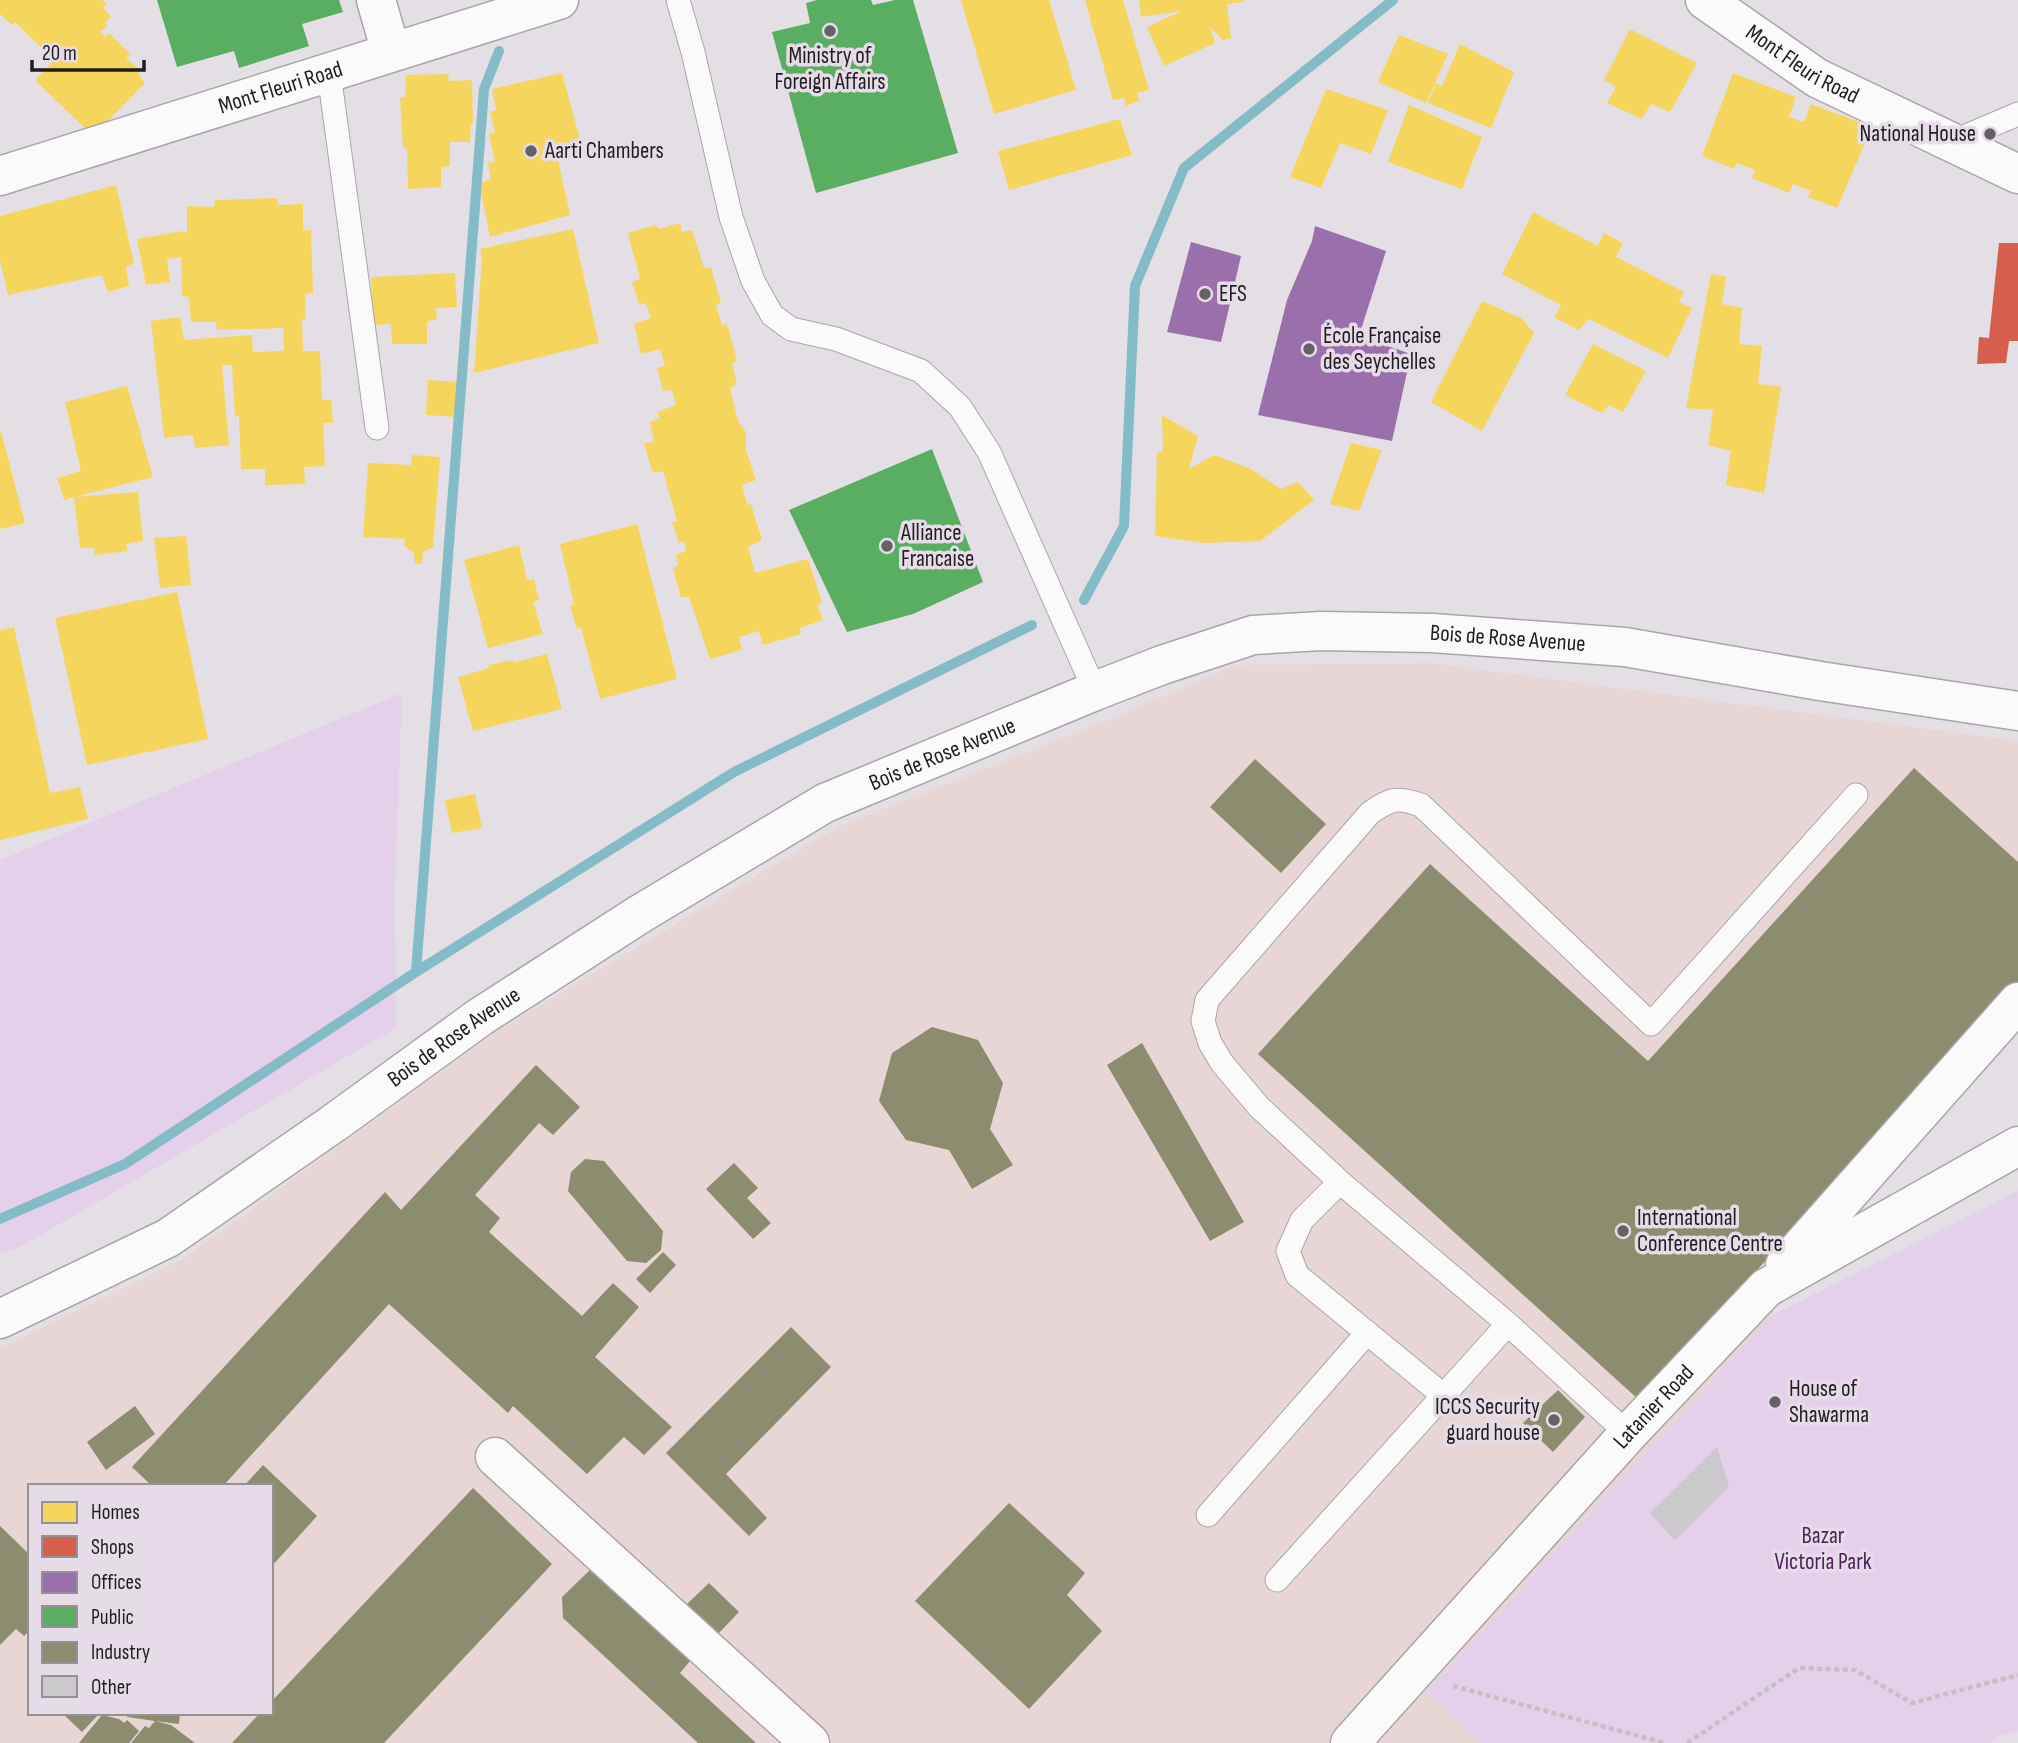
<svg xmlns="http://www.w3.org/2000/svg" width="2018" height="1743" viewBox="0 0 2018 1743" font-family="'Sofia Sans Condensed',sans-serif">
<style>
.industrial{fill:#e7d6d5;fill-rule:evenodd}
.green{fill:#e5d0eb}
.homes{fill:#f6d55c}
.shops{fill:#d6604d}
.offices{fill:#9970ab}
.public{fill:#5aae61}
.industry{fill:#8c8c6e}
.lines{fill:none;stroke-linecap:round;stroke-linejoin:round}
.stream{stroke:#83bbc7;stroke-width:10}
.building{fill:#ccc9cd}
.lane-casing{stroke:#a9a5aa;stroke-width:25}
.street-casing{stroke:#a9a5aa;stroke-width:41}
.secondary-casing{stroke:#a9a5aa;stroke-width:41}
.primary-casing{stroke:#a9a5aa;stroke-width:41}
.path{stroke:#c2c0c2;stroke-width:4.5;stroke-dasharray:5 3.5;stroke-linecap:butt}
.lane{stroke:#fbfafb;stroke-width:23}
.street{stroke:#fbfafb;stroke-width:38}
.secondary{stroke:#fbfafb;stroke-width:38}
.primary{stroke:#fbfafb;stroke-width:38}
.poi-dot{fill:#656165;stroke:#e5dce7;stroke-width:2.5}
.labels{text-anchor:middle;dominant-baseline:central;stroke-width:7;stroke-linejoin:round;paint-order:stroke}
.poi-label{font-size:23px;fill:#201d21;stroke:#e5dce7;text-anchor:start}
.street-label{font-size:23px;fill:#201d21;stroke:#e5dce7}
.park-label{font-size:23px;fill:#4f205d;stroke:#e5dce7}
</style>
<rect width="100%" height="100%" fill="#e4dfe4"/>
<path class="industrial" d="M1430,663L2018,741V972L1762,1256L1773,1315L1427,1691L1480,1743H0V1348L183,1259L494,1033L838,827L1113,718L1236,665ZM30,1486H271V1713H30Z"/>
<path class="green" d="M402,693L395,887L396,1028L22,1246L0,1254V860Z
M2018,1191V1731L1999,1736L1991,1743H1480L1427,1691L1773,1315Z"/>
<path class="homes" d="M0,0H102L107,4L103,8L111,17L105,23L108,25L100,32L105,37L109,33L130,54L126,58L141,71L138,74L145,83L93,136L35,80L61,53L51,43L44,50L15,22L12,25L0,14Z
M961,0H1049L1076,90L994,114Z
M1085,0H1123L1149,90L1137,93L1139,101L1126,106L1124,98L1113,100Z
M1139,0H1243V2L1227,4L1231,38L1222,40L1210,26L1215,43L1164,66L1147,27L1182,11L1141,17Z
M1630,29L1697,63L1670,112L1651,104L1642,119L1607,103L1616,87L1604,80Z
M1399,35L1448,54L1426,103L1378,82Z
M1460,44L1514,72L1491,128L1428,103L1436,83L1442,86Z
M562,73L582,147L557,155L570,215L490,237L479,183L491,179L488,163L495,161L489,134L495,132L490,112L496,110L492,89Z
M1733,73L1796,97L1789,117L1804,122L1811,104L1872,127L1837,208L1808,197L1811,191L1793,184L1789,193L1752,178L1755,170L1737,163L1734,169L1702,156Z
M448,74L449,81L472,80L473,124H471L470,142H450V166L441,167V187L408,189L407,149L403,148L400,97H405L406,75Z
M1326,89L1388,110L1371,154L1340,143L1321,188L1290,177Z
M1409,105L1482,137L1462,189L1388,162Z
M1120,119L1132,155L1009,190L998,151Z
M116,185L134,263L126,267L129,286L108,292L102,275L8,295L0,261V216Z
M277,198L278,205L303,204V230H311L313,293L305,294L306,319H302L303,351H320L322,400H331L333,423H323L325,466L304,467L305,484L265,485V469H241L239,416L235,417L232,365H222L229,445L195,448L193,435L164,438L151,321L180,317L184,340L252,335L253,352L284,351L283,328L217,330L216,322H191L189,297L182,296L181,257L167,259L170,282L146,285L137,239L182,231L183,233L187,232V206L214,207L215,200Z
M1533,212L1598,246L1604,233L1623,243L1616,257L1684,292L1679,302L1692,308L1668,358L1589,319L1579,330L1554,317L1561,305L1502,274Z
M680,223L682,232L692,230L704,268L711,267L721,303L716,305L722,325L727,324L737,361L732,363L737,384L730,388L738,421L746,432V450L756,480L742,485L747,505L751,504L762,540L748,547L755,573L808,559L822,602L817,605L823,620L800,628L801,634L763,645L759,631L739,637L742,650L710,659L689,597H681L673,568L678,566L676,555L686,551L684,541L679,543L672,522L677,521L663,471L653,473L644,444L654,441L650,422L660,418L657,412L676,405L672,390L663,391L657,368L665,365L660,349L641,354L634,324L651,318L646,303L639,305L632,282L640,279L628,233L656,225L659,229Z
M573,229L599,343L474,373L482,258L480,249Z
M455,273L457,307L436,308L437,320L427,321V344H392L391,324L374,325L371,277Z
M1711,274L1726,277L1722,304L1742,308L1739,344L1762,346L1758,384L1781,387L1764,493L1726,485L1731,451L1708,445L1713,410L1686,408Z
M1482,301L1521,318L1534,333L1482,431L1431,402Z
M1593,344L1646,371L1623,412L1609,405L1602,413L1565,395Z
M428,380L459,382L457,417L426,415Z
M127,386L153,477L74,497L138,492L143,541L126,544L128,551L95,555L94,548H80L74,497L64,500L57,478L81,471L65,402Z
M1162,415L1198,436L1189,469L1214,455L1249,468L1281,489L1298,482L1314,500L1260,541L1205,543L1155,536L1157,452L1163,451Z
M0,428L25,523L0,529Z
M1351,443L1382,450L1359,511L1330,504Z
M412,455L440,457L433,547L423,552L422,564L415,563L414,553L404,545L405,539L363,537L368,463L411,465Z
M637,524L677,679L600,699L581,628L577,629L570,606L574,604L560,544Z
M186,536L191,585L160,588L154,538Z
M519,545L527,580L534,579L539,600L533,602L543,634L488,648L464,560Z
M177,592L208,739L87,765L55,618Z
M14,627L50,793L80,787L88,819L0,840V630Z
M547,654L562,709L473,731L458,677L489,668L488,665L513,660L514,662Z
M475,794L482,828L452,833L445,800Z"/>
<path class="shops" d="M1999,243H2018V341H2009L2006,363L1977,364L1979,337L1989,338Z"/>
<path class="offices" d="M1315,226L1386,251L1359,336L1411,354L1392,441L1258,415L1287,300L1312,241Z
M1191,242L1241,256L1221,342L1167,332Z"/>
<path class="public" d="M157,0H339L343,12L302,24L309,46L239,68L234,51L177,67Z
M817,0H871L873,5L895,0H913L958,153L816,193L772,32L810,23L806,3Z
M932,449L983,582L913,614L847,632L789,510Z"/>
<path class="industry" d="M1255,759L1326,824L1281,873L1210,807Z
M1914,768L2018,862V983L1639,1400L1258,1054L1430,864L1648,1061Z
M932,1027L978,1040L1003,1083L990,1129L1013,1165L972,1189L949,1150L906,1140L879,1101L892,1053Z
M1142,1043L1244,1222L1210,1241L1107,1065Z
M536,1065L580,1107L553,1135L539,1123L475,1195L500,1218L489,1232L582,1316L613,1283L639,1307L595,1357L672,1427L644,1455L624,1437L587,1474L513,1406L508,1413L389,1304L223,1486H152L132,1467L385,1192L401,1210Z
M585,1159L604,1161L663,1231L661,1250L646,1263L627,1261L568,1191L571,1172Z
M734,1163L758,1188L747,1198L771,1223L753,1239L706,1189Z
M663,1252L676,1265L650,1293L636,1279Z
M791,1327L831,1367L726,1474L767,1518L749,1536L666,1453Z
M1558,1390L1585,1417L1553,1452L1523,1423Z
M135,1406L155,1434L106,1470L87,1442Z
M263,1465L317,1516L271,1567V1486H244Z
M473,1488L552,1564L384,1743H232L260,1713H271V1702Z
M1009,1503L1085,1573L1067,1595L1102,1631L1029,1709L915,1601Z
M0,1526L30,1555V1630L24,1636L16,1629L0,1645Z
M591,1569L690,1661L680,1673L756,1743H698L563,1618L562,1597Z
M709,1583L739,1612L717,1635L686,1605Z
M62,1713H100L82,1732Z
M128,1713H180L179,1724L155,1721L171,1725L195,1743H131L145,1726L149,1728L155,1721L127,1717Z
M102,1715L119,1719L124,1723L127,1720L139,1731L129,1743H79Z"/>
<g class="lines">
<path class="stream" d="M1084,600L1124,526L1135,286L1184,168L1393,0
M416,972L484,89L499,51
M0,1219L125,1164L416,972L734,772L1032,625"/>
</g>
<path class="building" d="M1717,1447L1729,1487L1675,1541L1650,1513Z"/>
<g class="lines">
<defs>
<path id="lane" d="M678,0L693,52L731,217L753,281L772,315L791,329L836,339L921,371L960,407L989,452L1095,691
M329,73L377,428
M1952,142L2018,114
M1340,1182L1302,1220L1288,1251L1297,1275L1444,1396
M1628,1434L1508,1324L1340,1182L1259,1107L1222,1063L1210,1043L1203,1021L1207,1000L1370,813C1391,798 1397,797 1421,805L1651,1024L1856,795
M1208,1515L1367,1333
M1277,1580L1508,1324"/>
<path id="street" d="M376,0L391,52
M495,1457L810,1743"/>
<g id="secondary">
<path id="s1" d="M1705,0L1817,78L2018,174"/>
<path id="s2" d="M0,176L559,0"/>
<path d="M1785,1265L2018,1002"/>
<path id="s3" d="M1350,1743L1628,1434L1766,1288L2018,1146"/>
</g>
<g id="primary">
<path id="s4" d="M0,1319L168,1238L334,1123L480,1017L640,914L825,803L1095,691L1162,665L1253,635L1321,631L1432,633L1625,647L1820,681L2018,711"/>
</g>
</defs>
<use href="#lane" class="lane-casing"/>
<use href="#street" class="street-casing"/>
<use href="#secondary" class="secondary-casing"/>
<use href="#primary" class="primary-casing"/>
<path class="path" d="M1453,1686L1665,1743
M1687,1743L1799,1668L1855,1670L1912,1703L2018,1675"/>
<use href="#lane" class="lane"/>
<use href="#street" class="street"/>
<use href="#secondary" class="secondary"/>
<use href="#primary" class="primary"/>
</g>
<g class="poi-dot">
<circle cx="830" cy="31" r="7"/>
<circle cx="1990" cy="134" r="7"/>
<circle cx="531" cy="151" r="7"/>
<circle cx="1205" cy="294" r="7"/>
<circle cx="1309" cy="349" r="7"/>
<circle cx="887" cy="546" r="7"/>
<circle cx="1623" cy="1231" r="7"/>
<circle cx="1775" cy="1402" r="7"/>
<circle cx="1554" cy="1420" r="7"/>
</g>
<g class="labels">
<g class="poi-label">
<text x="830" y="56" text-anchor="middle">Ministry of<tspan x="830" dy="26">Foreign Affairs</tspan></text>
<text x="1976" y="134" text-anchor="end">National House</text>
<text x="545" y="151">Aarti Chambers</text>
<text x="1219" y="294">EFS</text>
<text x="1323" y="336">École Française<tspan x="1323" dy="26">des Seychelles</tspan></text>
<text x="901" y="533">Alliance<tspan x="901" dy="26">Francaise</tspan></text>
<text x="1637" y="1218">International<tspan x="1637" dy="26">Conference Centre</tspan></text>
<text x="1789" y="1389">House of<tspan x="1789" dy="26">Shawarma</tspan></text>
<text x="1540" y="1407" text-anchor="end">ICCS Security<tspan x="1540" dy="26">guard house</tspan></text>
</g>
<g class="street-label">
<text stroke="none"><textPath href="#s1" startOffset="117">Mont Fleuri Road</textPath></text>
<text stroke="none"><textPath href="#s2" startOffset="294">Mont Fleuri Road</textPath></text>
<text stroke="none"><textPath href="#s4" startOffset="1690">Bois de Rose Avenue</textPath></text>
<text stroke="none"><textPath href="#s4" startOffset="1102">Bois de Rose Avenue</textPath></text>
<text stroke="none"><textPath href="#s4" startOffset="536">Bois de Rose Avenue</textPath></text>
<text stroke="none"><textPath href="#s3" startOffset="453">Latanier Road</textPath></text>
</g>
<g class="park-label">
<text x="1823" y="1536">Bazar<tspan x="1823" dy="26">Victoria Park</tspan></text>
</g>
</g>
<rect x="28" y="1484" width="245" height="231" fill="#e5dce7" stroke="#969098" stroke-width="2"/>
<rect x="42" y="1502" width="35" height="21" fill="#f6d55c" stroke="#969098" stroke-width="2"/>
<text x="91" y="1519" font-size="21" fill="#201d21">Homes</text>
<rect x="42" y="1536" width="35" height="21" fill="#d6604d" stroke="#969098" stroke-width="2"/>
<text x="91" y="1554" font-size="21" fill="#201d21">Shops</text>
<rect x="42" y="1572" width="35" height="21" fill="#9970ab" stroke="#969098" stroke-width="2"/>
<text x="91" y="1589" font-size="21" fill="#201d21">Offices</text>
<rect x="42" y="1606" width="35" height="21" fill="#5aae61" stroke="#969098" stroke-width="2"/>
<text x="91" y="1624" font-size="21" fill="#201d21">Public</text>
<rect x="42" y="1642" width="35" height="21" fill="#8c8c6e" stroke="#969098" stroke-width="2"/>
<text x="91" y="1659" font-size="21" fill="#201d21">Industry</text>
<rect x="42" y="1676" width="35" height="21" fill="#ccc9cd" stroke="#969098" stroke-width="2"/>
<text x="91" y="1694" font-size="21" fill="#201d21">Other</text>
<path d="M32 60v10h112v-10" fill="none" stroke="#201d21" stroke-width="3.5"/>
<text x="42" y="60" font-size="21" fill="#201d21" stroke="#e5dce7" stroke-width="5" paint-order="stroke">20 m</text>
</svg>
